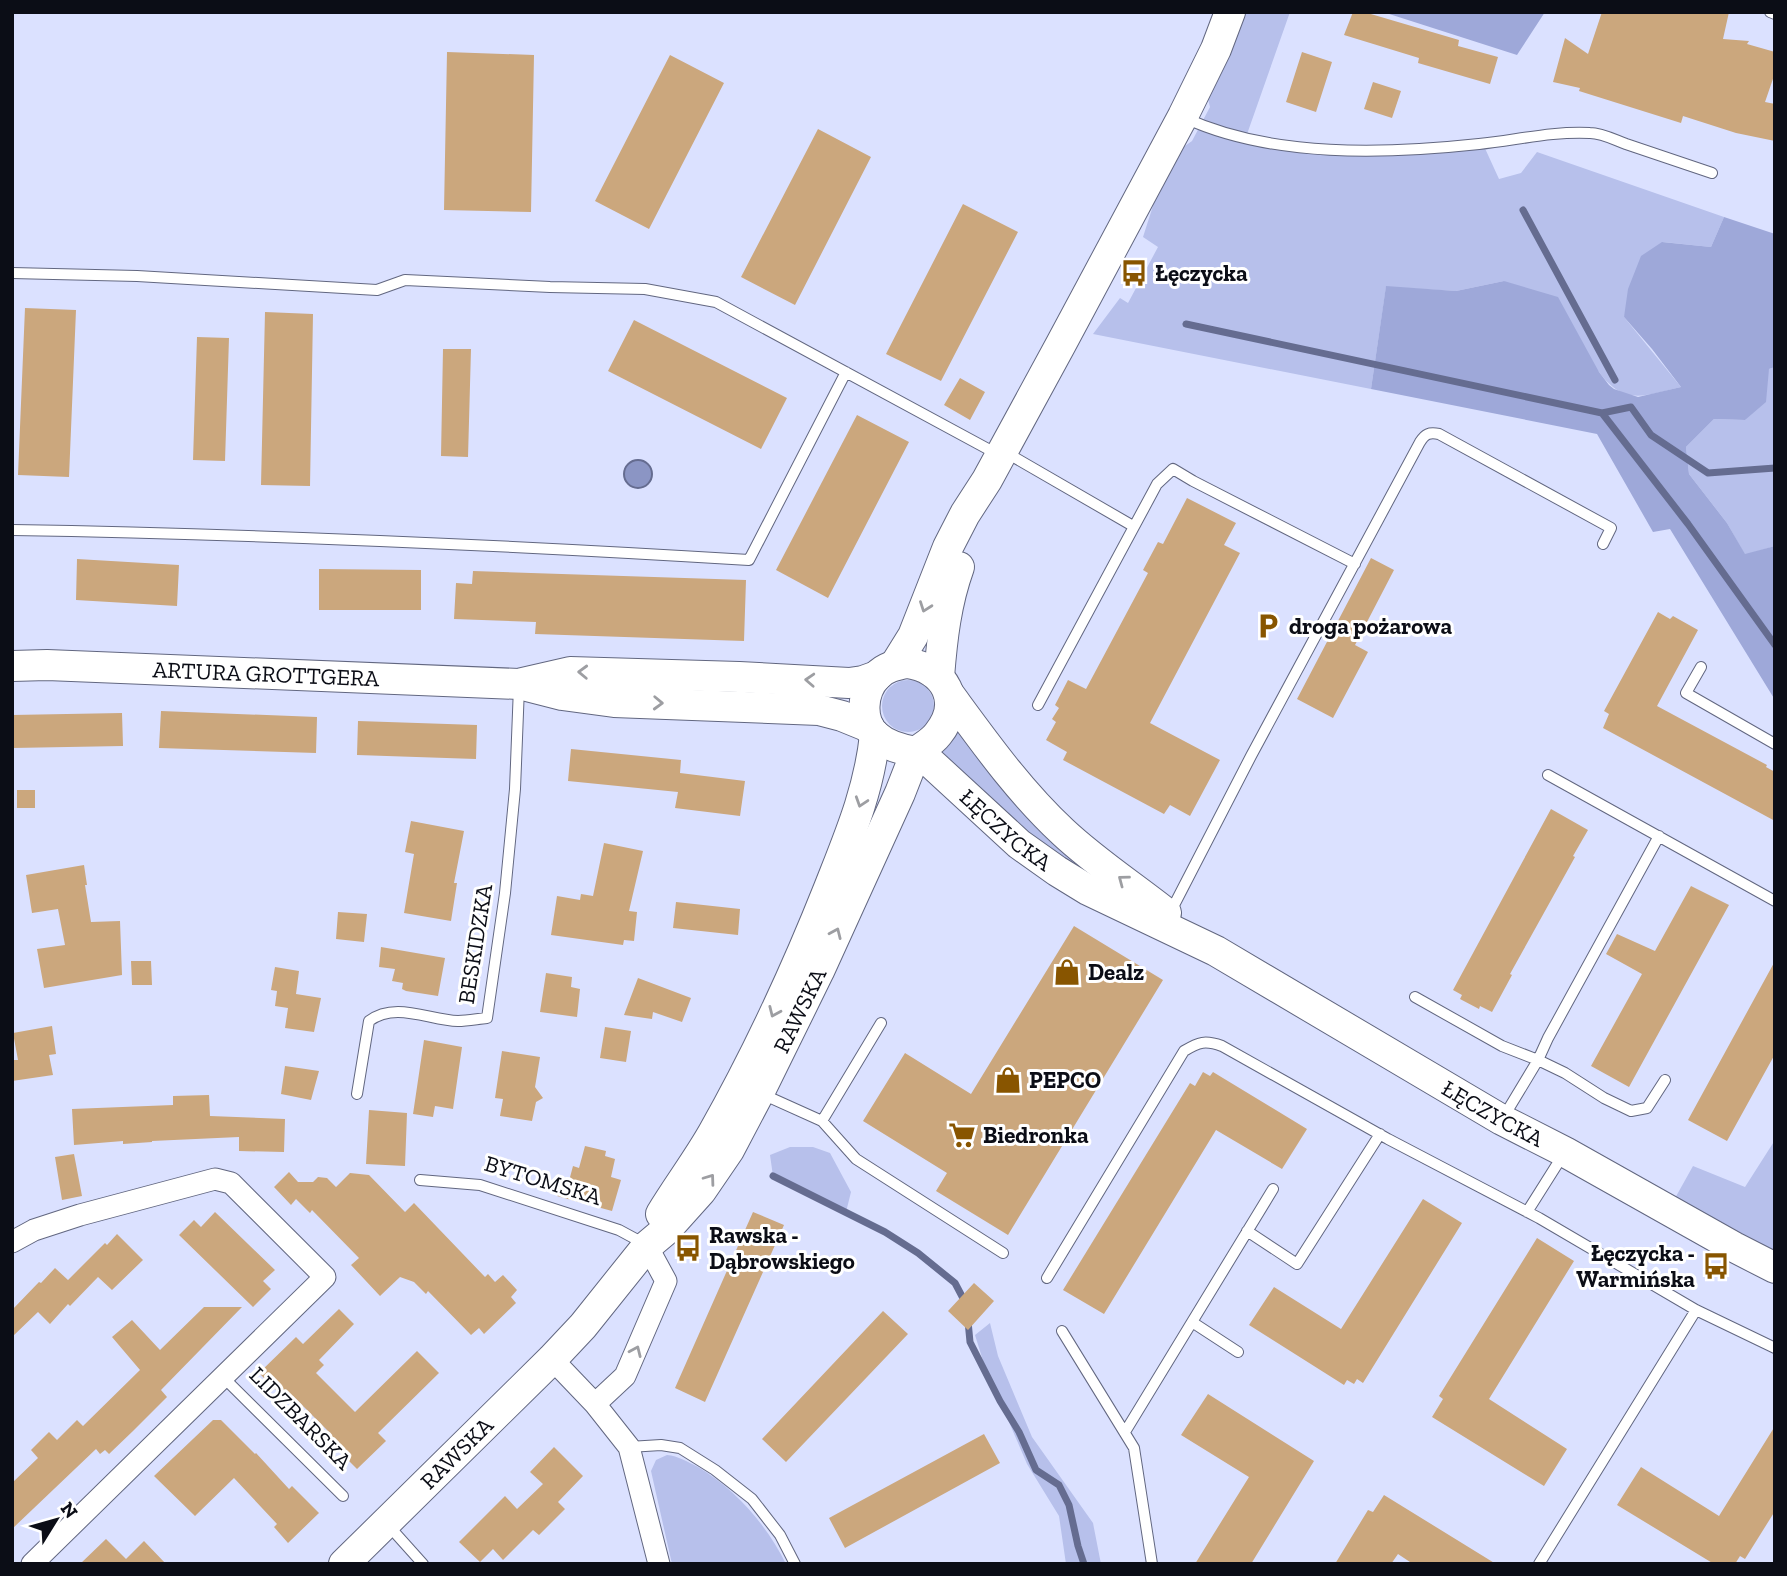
<svg xmlns="http://www.w3.org/2000/svg" width="1787" height="1576" viewBox="0 0 1787 1576" font-family="'Zilla Slab',serif">
<style>
.green{fill:#b7c0eb}
.forest{fill:#9ea8d9}
.water{fill:#8b95c4;stroke:#656c90;stroke-width:2}
.lines{fill:none;stroke-linecap:round;stroke-linejoin:round}
.stream{stroke:#656c90;stroke-width:7}
.building{fill:#cba77d}
.lane-casing{stroke:#626780;stroke-width:12}
.street-casing{stroke:#626780;stroke-width:23}
.secondary-casing{stroke:#626780;stroke-width:32}
.lane{stroke:#fff;stroke-width:10}
.street{stroke:#fff;stroke-width:21}
.secondary{stroke:#fff;stroke-width:30}
.oneway{stroke:#9d9ea2}
.labels{text-anchor:middle;dominant-baseline:central;stroke-width:6;stroke-linejoin:round;paint-order:stroke}
.poi-label{font-size:23px;font-weight:bold;fill:#0b0d16;stroke:#fff;text-anchor:start}
.street-label{font-size:23px;fill:#0b0d16;stroke:#fff}
</style>
<rect width="100%" height="100%" fill="#dbe1ff"/>
<path class="green" d="M1240,12H1290L1246,137L1344,150L1483,144L1499,179L1521,173L1537,152L1724,217L1711,247L1663,242L1624,317L1681,387C1645,395 1625,407 1599,372L1504,281L1456,291L1386,287L1371,389L1093,334L1120,298L1128,303L1158,247L1143,237L1160,184L1182,148L1192,141L1210,107L1208,99Z
M1775,367V546L1745,555L1727,523L1689,474L1686,447L1714,419L1745,420L1769,369Z
M882 706a26 26 0 1 1 52 0a26 26 0 1 1-52 0Z
M956,722L1136,901L1078,875L932,752Z
M1775,1140V1255L1674,1200L1693,1166L1745,1187Z
M790,1147H813L830,1153L851,1192L846,1212L773,1176L770,1155Z
M990,1323L998,1356L1032,1437L1093,1523L1101,1564H1066L1059,1516L1027,1464L1000,1401L989,1380L975,1335Z
M667,1455C678,1456 688,1462 698,1467C735,1489 767,1525 786,1564H672L651,1471L656,1460Z"/>
<path class="forest" d="M1383,12H1545L1517,55Z
M1724,217L1775,234V367L1769,369L1766,402L1745,420L1714,419L1686,447L1689,474L1727,523L1745,554L1775,546V700L1670,529L1653,532L1597,434L1371,389L1386,286L1456,291L1504,281L1558,297L1599,372L1609,385L1614,389L1638,397L1681,387L1652,349L1624,317L1628,289L1641,256L1662,242L1711,247Z"/>
<path class="water" d="M624 474a14 14 0 1 1 28 0a14 14 0 1 1-28 0Z"/>
<g class="lines">
<path class="stream" d="M1523,210L1615,380
M1186,324L1602,413L1688,524L1775,645
M1602,413L1631,407L1651,435L1708,473L1775,468
M773,1176L885,1232L918,1253L955,1283L965,1302
M968,1321L970,1342L1000,1401L1019,1432L1036,1470L1059,1485L1069,1505L1078,1546L1084,1564"/>
</g>
<path class="building" d="M1353,12H1364L1459,40L1458,46L1498,57L1490,84L1418,63L1419,58L1344,35Z
M1602,12H1729L1723,39L1749,41L1747,44L1775,52V73L1765,102L1775,104V141L1736,133L1683,116L1681,123L1579,91L1580,88L1553,82L1565,38L1588,54Z
M447,52L534,55L531,212L444,210Z
M1302,52L1332,62L1316,112L1286,102Z
M670,55L724,83L649,229L595,201Z
M1373,82L1401,91L1392,118L1364,109Z
M818,129L871,157L795,305L741,277Z
M963,204L1018,232L941,381L886,354Z
M25,308L76,310L69,477L18,475Z
M265,312L313,314L310,486L261,485Z
M634,320L787,398L761,449L608,371Z
M197,337L229,338L225,461L193,460Z
M443,349H471L468,457L441,456Z
M960,378L985,392L970,420L944,405Z
M857,415L909,442L828,598L776,570Z
M1187,498L1236,523L1224,545L1240,553L1150,723L1220,760L1190,816L1170,805L1164,814L1063,760L1067,752L1046,740L1056,722L1052,719L1059,708L1055,705L1068,680L1086,689L1148,573L1143,570L1158,542L1163,544Z
M1371,558L1394,570L1355,645L1368,652L1333,718L1297,699Z
M77,559L179,565L177,606L76,600Z
M319,569L421,570V610H319Z
M473,571L746,580L744,641L535,634L536,622L454,619L456,583L472,584Z
M1658,612L1670,619L1673,616L1698,630L1657,706L1767,765L1766,767L1775,772V821L1603,728L1609,714L1604,711Z
M161,711L317,717L316,753L159,748Z
M122,713L123,746L12,748V715Z
M358,721L477,725L476,759L357,755Z
M571,749L681,760L680,773L745,781L740,816L675,808L678,792L568,781Z
M17,790H35V808H17Z
M1551,809L1588,830L1573,856L1575,857L1510,974L1512,975L1492,1012L1480,1006L1479,1009L1460,999L1462,995L1453,990Z
M411,821L464,831L454,883H457L451,921L404,913L414,854L405,852Z
M604,843L643,851L629,911L637,912L634,941L624,940L623,945L551,935L557,896L580,900L581,894L593,896Z
M84,865L87,885H85L91,922L120,921L122,975L44,988L37,949L65,945L58,909L32,913L26,875Z
M1691,886L1729,905L1629,1087L1591,1066L1642,974L1606,954L1617,934L1655,951Z
M676,902L740,909L738,935L673,928Z
M338,912L367,914L364,942L336,939Z
M1074,926L1163,980L1008,1235L936,1191L947,1173L863,1121L905,1053L971,1094Z
M381,947L445,958L438,996L406,991L402,989L403,983L392,981L395,969L379,967Z
M131,961H151L152,985H132Z
M1775,961V1054L1727,1141L1688,1120Z
M275,967L299,971L296,994L321,998L314,1032L285,1028L288,1008L275,1006L277,991L271,990Z
M546,973L572,977L571,987L580,989L577,1017L540,1012Z
M638,978L691,998L682,1022L653,1012L652,1019L624,1015Z
M52,1026L56,1054L49,1055L53,1075L12,1081V1060H18L13,1033Z
M605,1027L631,1031L626,1062L600,1058Z
M424,1040L462,1047L453,1109L435,1106L433,1117L413,1114Z
M502,1051L540,1057L535,1087L543,1098L536,1102L532,1121L500,1116L503,1099L495,1098Z
M285,1066L319,1071L311,1100L281,1094Z
M1203,1072L1210,1076L1213,1072L1307,1129L1282,1169L1216,1130L1104,1314L1063,1290L1190,1083L1195,1086Z
M209,1095L210,1116L285,1119L284,1152L239,1151V1137L152,1141V1142L123,1144V1141L74,1145L72,1109L173,1105V1096Z
M369,1110L407,1113L405,1166L366,1164Z
M585,1146L606,1151L605,1156L615,1159L611,1177L621,1180L612,1211L557,1196L562,1179L569,1181L573,1166L579,1168Z
M74,1154L82,1196L62,1200L55,1157Z
M289,1172L298,1182H313L318,1177L327,1178L336,1187L350,1173L369,1175L405,1212L414,1203L485,1277L488,1274L495,1282L503,1275L517,1290L511,1297L516,1303L484,1334L479,1328L471,1335L428,1291L426,1294L414,1282L400,1277L380,1296L351,1265L359,1258L312,1210L310,1213L296,1199L291,1205L274,1187Z
M1423,1199L1462,1223L1363,1383L1357,1379L1354,1384L1347,1380L1344,1385L1249,1325L1274,1287L1341,1329Z
M215,1212L275,1270L263,1281L271,1289L253,1307L179,1235L194,1220L201,1227Z
M753,1212L784,1225L705,1402L675,1388Z
M117,1234L143,1260L112,1290L98,1277L70,1306L68,1304L50,1324L38,1312L12,1337V1310L39,1282L41,1283L55,1268L68,1280L105,1243L107,1245Z
M1537,1238L1574,1261L1489,1399L1567,1449L1544,1486L1432,1417L1443,1399L1439,1396Z
M974,1283L994,1301L968,1330L948,1311Z
M204,1307H242L161,1390L167,1397L133,1431L109,1454L105,1450L100,1454L96,1449L12,1529V1483L38,1458L31,1450L49,1432L57,1440L77,1420L83,1426L140,1370L112,1337L132,1320L160,1350Z
M339,1309L354,1324L319,1360L324,1365L316,1373L355,1412L417,1351L439,1373L378,1433L386,1441L357,1469L327,1439L332,1435L293,1396L288,1402L259,1373L296,1337L303,1344Z
M883,1311L908,1334L786,1462L762,1439Z
M1208,1394L1314,1461L1251,1564H1195L1249,1477L1181,1435Z
M213,1420H221L255,1454L256,1453L289,1489L292,1486L319,1513L288,1543L274,1527L277,1524L234,1478L195,1516L154,1476Z
M1775,1426V1511L1745,1559L1740,1556L1735,1564H1714L1617,1505L1641,1467L1719,1516Z
M984,1434L1000,1463L845,1548L829,1518Z
M554,1447L583,1476L558,1502L565,1509L539,1535L533,1530L503,1560L493,1549L480,1562L459,1542L505,1496L517,1509L543,1484L530,1472Z
M1384,1495L1496,1564H1413L1398,1554L1391,1564H1335L1368,1510L1373,1512Z
M106,1539L126,1559L144,1541L166,1564H80Z"/>
<g class="lines">
<defs>
<path id="lane" d="M1770,12L1775,14
M1185,118C1272,158 1386,154 1479,144C1517,140 1553,131 1590,133C1602,133 1615,140 1626,144C1655,154 1683,163 1712,173
M12,273L137,276L377,290L405,280L550,287L645,289L716,302L999,455
M1005,452L1133,526
M12,530C258,534 503,545 749,560L846,372
M1701,667L1686,693L1775,744
M1038,705L1157,484L1173,469L1193,481L1355,564
M1548,775L1775,901
M1170,913L1251,756L1420,442C1425,434 1429,432 1439,434L1611,528L1603,544
M1415,997L1502,1046L1538,1060L1565,1073L1604,1098L1631,1111L1647,1108L1665,1080
M357,1094L369,1021C395,1001 429,1020 458,1021C467,1021 477,1019 487,1018L505,893L515,789L519,687
M762,1094L822,1121L856,1159L1003,1253
M1503,1118L1538,1060L1548,1038L1659,836
M822,1121L881,1023
M420,1180L480,1185L619,1230L645,1244
M1527,1212L1563,1155
M1247,1231L1297,1264L1380,1134
M1047,1278L1184,1051C1199,1042 1205,1040 1222,1046L1388,1139L1539,1218L1696,1310L1775,1348
M1192,1322L1238,1352
M1062,1331L1134,1448L1152,1564
M223,1377L343,1496
M1125,1432L1273,1189
M629,1447L661,1445L680,1448L715,1470L752,1499L780,1535L795,1564
M388,1525L423,1564
M1539,1564L1696,1310"/>
<path id="street" d="M12,1242L34,1230L80,1215L215,1179L231,1183L325,1277L32,1564
M552,1359L595,1404L629,1447L659,1564
M595,1404L625,1376L666,1281L647,1246"/>
<g id="secondary">
<path d="M907,663C945,668 964,702 938,734C932,742 924,746 916,752C903,750 886,745 876,736C859,721 862,691 877,676C885,667 896,665 907,663Z"/>
<path d="M895,665L913,636L948,547L965,514L987,480L1061,344L1183,116L1216,49L1230,12"/>
<path id="s1" d="M12,666L47,665L519,684L562,695L614,702L819,710L842,716L869,727"/>
<path d="M939,677C942,639 946,603 959,567"/>
<path d="M522,683L570,672L739,677L849,683L863,681L877,676"/>
<path d="M949,694C985,743 1019,791 1063,832C1095,862 1132,886 1166,913"/>
<path id="s2" d="M916,752L931,763L1019,844L1057,871L1088,890L1216,951L1502,1120L1565,1152L1734,1247L1775,1268"/>
<path d="M661,1214C678,1186 697,1161 713,1133C757,1055 796,971 829,888C849,837 869,791 875,735"/>
<path id="s3" d="M344,1564L552,1359L583,1326L647,1246L666,1230L701,1191L729,1150L759,1093L819,971L900,793L916,752"/>
</g>
</defs>
<use href="#lane" class="lane-casing"/>
<use href="#street" class="street-casing"/>
<use href="#secondary" class="secondary-casing"/>
<use href="#lane" class="lane"/>
<use href="#street" class="street"/>
<use href="#secondary" class="secondary"/>
</g>
<defs><path id="oneway-chevron" d="M-2-3.5L2.5 0L-2 3.5" fill="none" stroke-width="1.6" stroke-linecap="round" stroke-linejoin="round" transform="scale(1.75)"/></defs>
<g class="oneway">
<use href="#oneway-chevron" transform="translate(925 607) rotate(110)"/>
<use href="#oneway-chevron" transform="translate(583 672) rotate(-178)"/>
<use href="#oneway-chevron" transform="translate(810 680) rotate(-177)"/>
<use href="#oneway-chevron" transform="translate(658 703) rotate(2)"/>
<use href="#oneway-chevron" transform="translate(861 802) rotate(108)"/>
<use href="#oneway-chevron" transform="translate(1123 880) rotate(-143)"/>
<use href="#oneway-chevron" transform="translate(836 933) rotate(-66)"/>
<use href="#oneway-chevron" transform="translate(774 1012) rotate(114)"/>
<use href="#oneway-chevron" transform="translate(710 1179) rotate(-54)"/>
<use href="#oneway-chevron" transform="translate(636 1351) rotate(-66)"/>
</g>
<defs>
<symbol id="bus-bare" viewBox="-9 -9 18 18"><path d="M-5-6H5V4H4V6H2V4H-2V6H-4V4H-5ZM-3.5-4V0h7V-4ZM-3.5 1.2v1.5H-2V1.2ZM2 1.2v1.5H3.5V1.2Z" fill="#850" stroke="#fff" stroke-width="2.5" paint-order="stroke"/></symbol>
<symbol id="parking-bare" viewBox="-9 -9 18 18"><path d="M-3.5-5.5H1a3.5 3.5 0 0 1 0 7H-1V5.5H-3.5ZM-1-3.4V-.6H.8a1.4 1.4 0 0 0 0-2.8Z" fill="#850" stroke="#fff" stroke-width="2.5" paint-order="stroke"/></symbol>
<symbol id="shop-bare" viewBox="-9 -9 18 18"><path d="M-5-2.5h2.3a2.7 3.5 0 0 1 5.4 0H5L5.5 6h-11ZM-1.5-2.5h3a1.5 2.3 0 0 0-3 0Z" fill="#850" stroke="#fff" stroke-width="2.5" paint-order="stroke"/></symbol>
<symbol id="supermarket-bare" viewBox="-9 -9 18 18"><path d="M-6-5.5h2.5l.6 2H6L4.5 2H-2.5L-4.4-4H-6ZM-1.5 3.2a1.3 1.3 0 1 0 .1 0ZM3 3.2a1.3 1.3 0 1 0 .1 0Z" fill="#850" stroke="#fff" stroke-width="2.5" paint-order="stroke"/></symbol>
</defs>
<g fill-rule="evenodd">
<use href="#bus-bare" x="1115" y="254" width="38" height="38"/>
<use href="#parking-bare" x="1249" y="607" width="38" height="38"/>
<use href="#shop-bare" x="1048" y="953" width="38" height="38"/>
<use href="#shop-bare" x="989" y="1061" width="38" height="38"/>
<use href="#supermarket-bare" x="943" y="1116" width="38" height="38"/>
<use href="#bus-bare" x="669" y="1229" width="38" height="38"/>
<use href="#bus-bare" x="1697" y="1247" width="38" height="38"/>
</g>
<g class="labels">
<g class="poi-label">
<text x="1155" y="273">Łęczycka</text>
<text x="1289" y="626">droga pożarowa</text>
<text x="1088" y="972">Dealz</text>
<text x="1029" y="1080">PEPCO</text>
<text x="983" y="1135">Biedronka</text>
<text x="709" y="1235">Rawska -<tspan x="709" dy="26">Dąbrowskiego</tspan></text>
<text x="1695" y="1253" text-anchor="end">Łęczycka -<tspan x="1695" dy="26">Warmińska</tspan></text>
</g>
<g class="street-label">
<text stroke="none"><textPath href="#s1" startOffset="254">ARTURA GROTTGERA</textPath></text>
<text stroke="none"><textPath href="#s2" startOffset="119">ŁĘCZYCKA</textPath></text>
<text transform="translate(475 944) rotate(-81)">BESKIDZKA</text>
<text stroke="none"><textPath href="#s3" startOffset="723">RAWSKA</textPath></text>
<text stroke="none"><textPath href="#s2" startOffset="684">ŁĘCZYCKA</textPath></text>
<text transform="translate(543 1180) rotate(17)">BYTOMSKA</text>
<text transform="translate(301 1418) rotate(45)">LIDZBARSKA</text>
<text stroke="none"><textPath href="#s3" startOffset="158">RAWSKA</textPath></text>
</g>
</g>
<rect width="1787" height="1576" fill="none" stroke="#0b0d16" stroke-width="28"/>
<g transform="translate(56 1520) rotate(53)" stroke="#ffffff" stroke-width="5" paint-order="stroke">
<path d="M0-5L12 26L0 18L-12 26Z" fill="#0b0d16"/>
<text y="-10" font-size="19" font-weight="bold" text-anchor="middle" fill="#0b0d16">N</text>
</g>
</svg>
